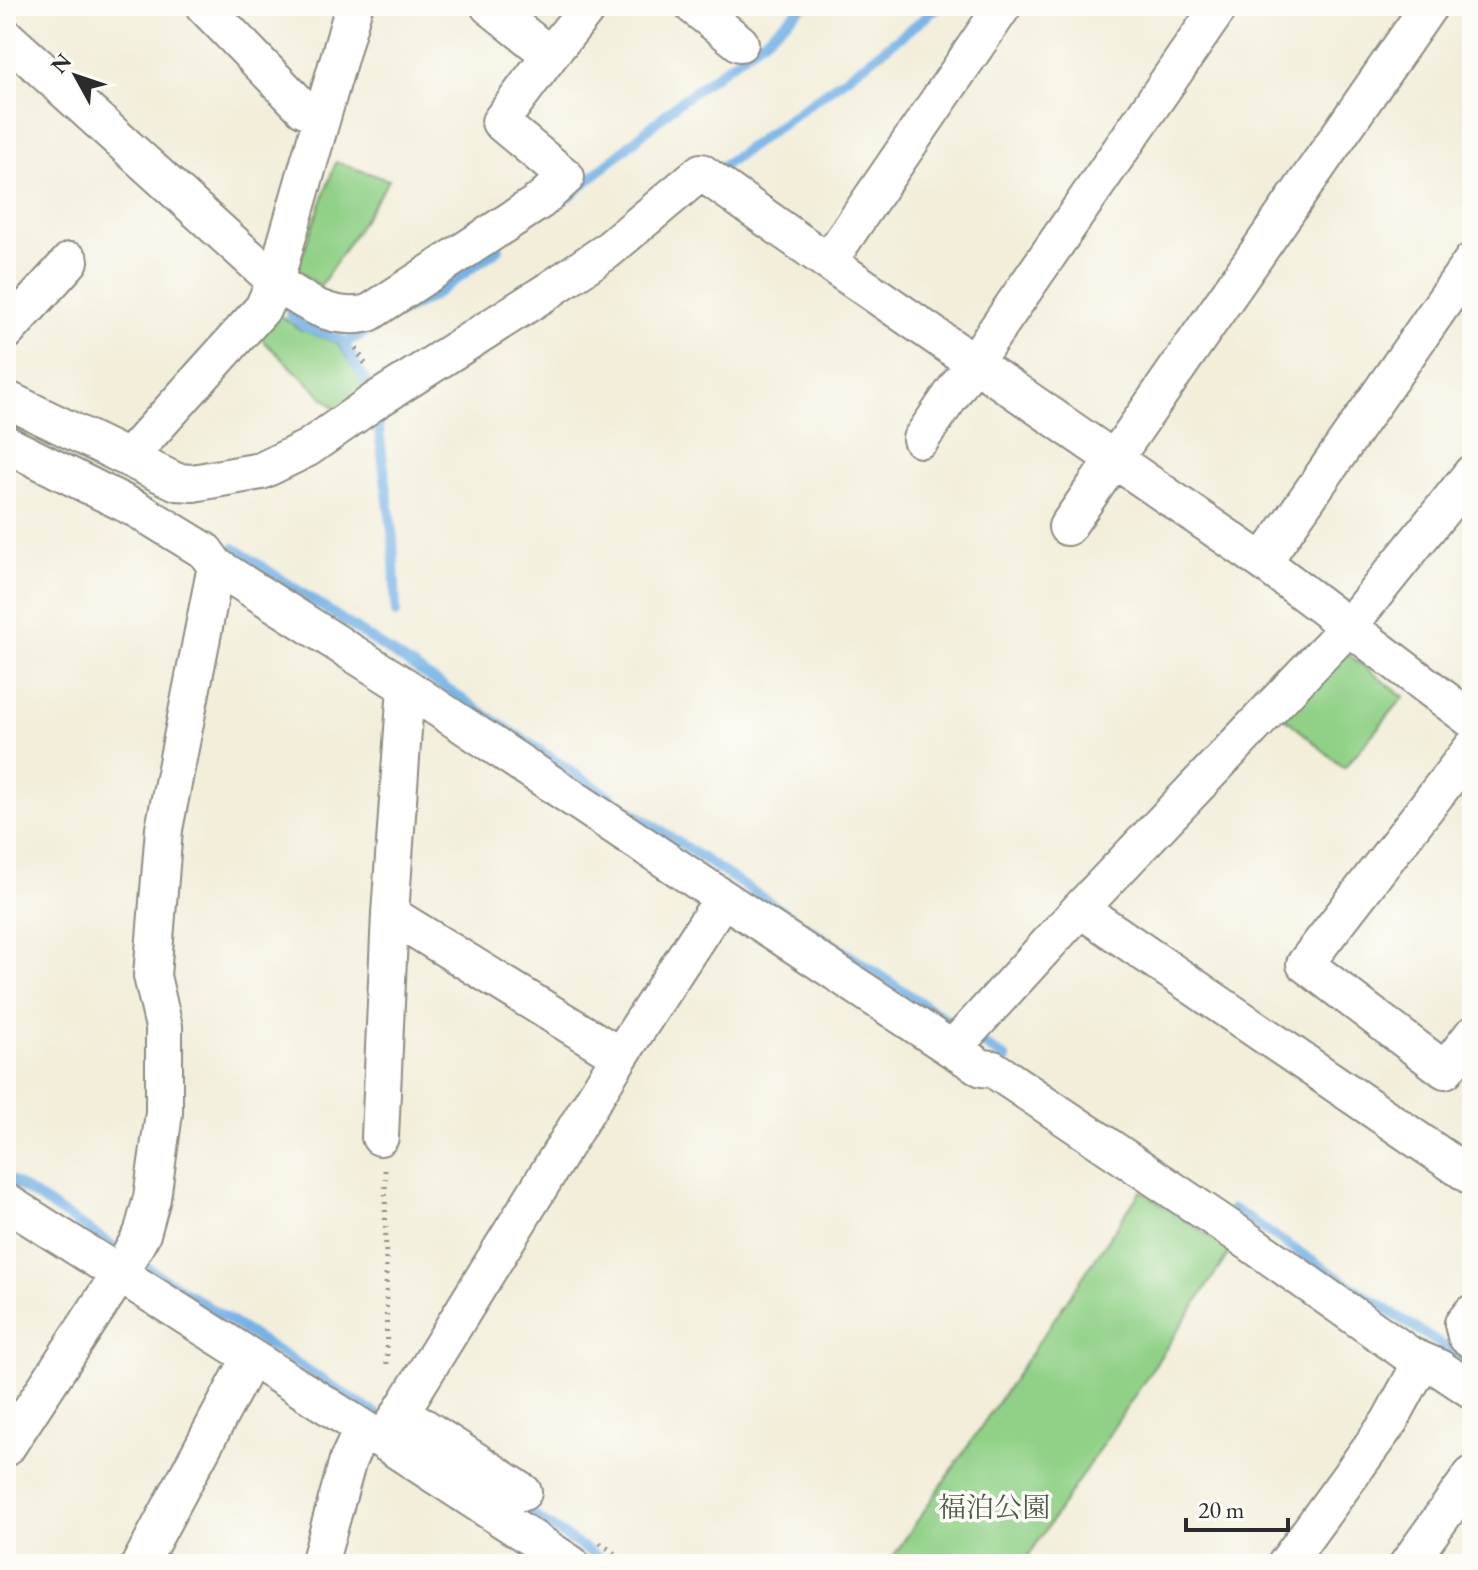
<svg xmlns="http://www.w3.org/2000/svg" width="1478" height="1570" viewBox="0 0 1478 1570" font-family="'EB Garamond','Noto Serif JP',serif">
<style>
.green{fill:#91d187;stroke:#5e7e59;stroke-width:2}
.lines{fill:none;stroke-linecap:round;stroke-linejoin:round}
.stream{stroke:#74b2e7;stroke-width:10}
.minor-casing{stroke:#8e8c82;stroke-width:40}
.path{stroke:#8e8c82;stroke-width:5;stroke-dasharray:2 6;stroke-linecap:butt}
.minor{stroke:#fff;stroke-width:36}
.labels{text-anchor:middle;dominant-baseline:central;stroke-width:7;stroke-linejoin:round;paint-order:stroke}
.park-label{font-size:28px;fill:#4a5d47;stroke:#fdfcf7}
</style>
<rect width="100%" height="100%" fill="#fdfcf7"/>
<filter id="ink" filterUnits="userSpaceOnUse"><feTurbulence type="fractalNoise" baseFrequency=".0125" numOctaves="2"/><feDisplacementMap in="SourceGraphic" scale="16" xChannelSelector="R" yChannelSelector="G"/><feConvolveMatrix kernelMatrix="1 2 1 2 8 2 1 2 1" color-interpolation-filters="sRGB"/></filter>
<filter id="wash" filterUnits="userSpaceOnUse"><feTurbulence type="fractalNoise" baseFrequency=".006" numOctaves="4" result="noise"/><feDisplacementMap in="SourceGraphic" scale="32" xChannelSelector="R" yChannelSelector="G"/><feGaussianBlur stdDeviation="1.8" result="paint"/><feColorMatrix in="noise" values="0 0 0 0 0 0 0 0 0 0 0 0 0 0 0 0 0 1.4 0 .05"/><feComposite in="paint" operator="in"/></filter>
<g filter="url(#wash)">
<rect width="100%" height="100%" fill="#f2eeda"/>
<path class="green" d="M336,162L389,180L320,287L297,269Z
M277,313L299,329L337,343L367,388L337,410L258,336Z
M1341,649L1404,697L1344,768L1284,717Z
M1141,1191L1231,1250L1023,1564H888Z"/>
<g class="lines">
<path class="stream" d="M712,174L869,61L940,6
M570,196L677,104L765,39L804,6
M290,314L304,326L342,340L372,392
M399,314L433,296L499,249
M344,344L378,325
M377,415L393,539L396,613
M234,548L1006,1059
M6,1177L388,1422
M1233,1209L1472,1365
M513,1502L608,1564"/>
</g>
</g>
<g filter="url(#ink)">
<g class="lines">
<defs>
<path id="minor" d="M204,6L303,108L321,117
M489,6L550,55L589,6
M693,6L740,43
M1003,6L828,262L1263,562L1472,720
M6,37L275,281L354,6
M6,332L70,261
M6,399L177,482L193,483L261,471L308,448L375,401L548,291L607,251L701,172L828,262
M921,439L1220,6
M6,444L138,510L205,551L216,566
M128,458L263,308L275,281C304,302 332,322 369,313L540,201L566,177L500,122L550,55
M1067,527L1429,6
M1263,562L1472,261
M1472,748L1305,964L1445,1070L1472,1035
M723,898L952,1049L982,1068L993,1069L1235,1232L1411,1356L1439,1368L1472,1390
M1080,909L1472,1177
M390,914L620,1056
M952,1049L1080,909L1349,626L1472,473
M380,1137L390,914L406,687
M6,1202L383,1441L571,1564
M1472,1313L1463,1324L1466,1336L1472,1340
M401,1412L523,1492
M6,1448L119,1275L142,1234L152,1198L164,1113V1027L152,976L164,829L216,566L406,687L723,898L620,1056L383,1441
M140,1564L250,1359
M319,1564L348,1460L362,1430
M1286,1564L1389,1422L1422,1361
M1408,1564L1472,1475"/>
</defs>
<use href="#minor" class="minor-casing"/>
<path class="path" d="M356,348L367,367
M385,1170L387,1368
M600,1543L631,1564"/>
<use href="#minor" class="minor"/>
</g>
</g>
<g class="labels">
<g class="park-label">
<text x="994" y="1507">福泊公園</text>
</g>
</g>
<rect width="1478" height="1570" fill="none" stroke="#fdfcf7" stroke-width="32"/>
<g transform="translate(76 76) rotate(310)" stroke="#fdfcf7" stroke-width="6" paint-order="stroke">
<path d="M0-6L14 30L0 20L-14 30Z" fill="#2b2b2b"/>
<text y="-12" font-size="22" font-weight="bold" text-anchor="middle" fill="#2b2b2b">N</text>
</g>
<path d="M1186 1518v12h102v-12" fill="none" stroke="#2b2b2b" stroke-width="4"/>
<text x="1198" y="1518" font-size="24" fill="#2b2b2b" stroke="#fdfcf7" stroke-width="6" paint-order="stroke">20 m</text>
</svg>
